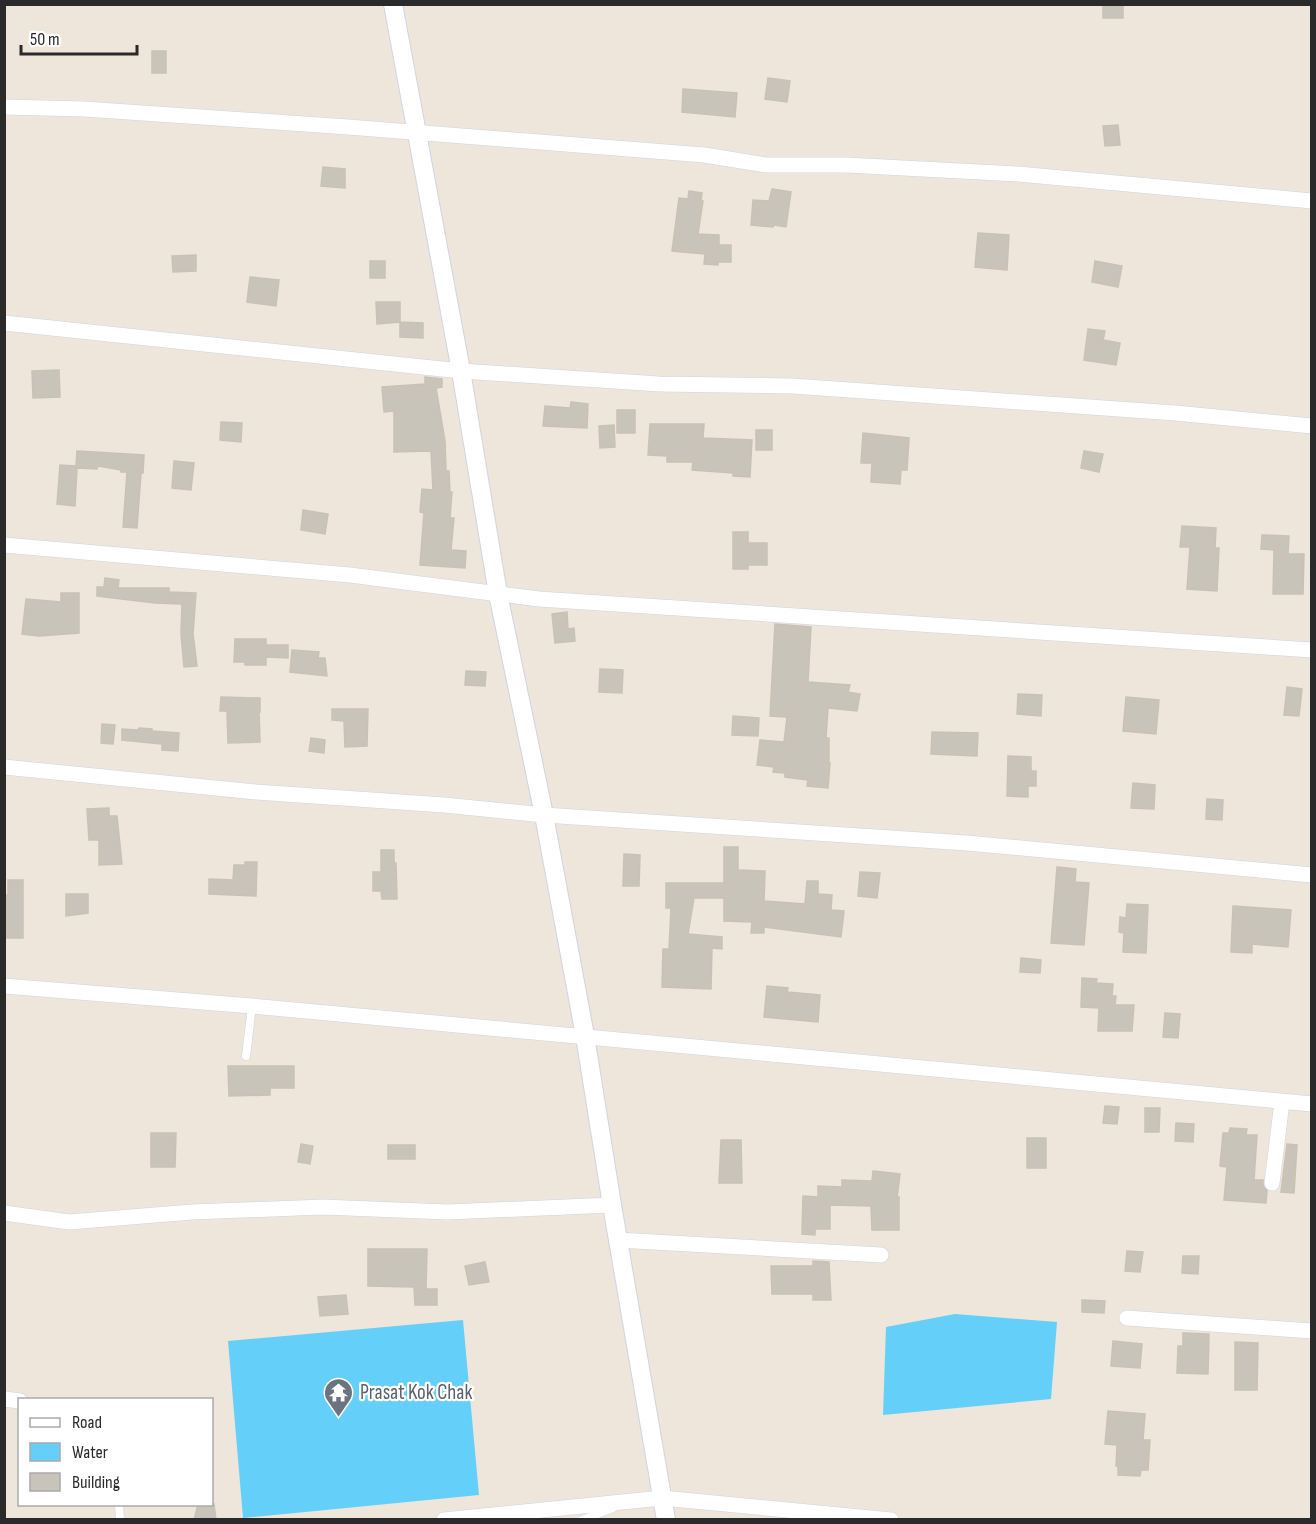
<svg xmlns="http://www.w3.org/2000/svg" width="1316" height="1524" viewBox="0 0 1316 1524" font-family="'Sofia Sans Condensed',sans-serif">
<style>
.water{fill:#64d0f9}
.building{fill:#c8c4b9;stroke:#c9c2b4;stroke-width:1.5}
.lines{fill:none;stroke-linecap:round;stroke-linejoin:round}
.service-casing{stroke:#d0d3e4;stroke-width:9}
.minor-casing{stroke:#d0d3e4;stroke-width:16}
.tertiary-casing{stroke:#d0d3e4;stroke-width:20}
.service{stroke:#fff;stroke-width:8}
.minor{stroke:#fff;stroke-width:15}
.tertiary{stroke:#fff;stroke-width:18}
.labels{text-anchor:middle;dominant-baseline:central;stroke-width:4.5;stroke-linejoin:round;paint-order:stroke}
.worship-label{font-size:21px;fill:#5b616d;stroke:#fff;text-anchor:start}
</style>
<rect width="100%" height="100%" fill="#eee5db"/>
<path class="water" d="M955,1314L1057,1322L1051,1399L883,1415L886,1327Z
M463,1320L479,1495L243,1518L228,1341Z"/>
<path class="building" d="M1103,4L1123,5V18H1103Z
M152,51H166V73H152Z
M768,78L790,81L787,102L765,99Z
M683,89L737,93L735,117L682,112Z
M1118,125L1120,145L1105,146L1103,126Z
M323,167L345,169V188L321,186Z
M772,189L791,192L786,227L774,225L773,227L751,225L753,200L769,201Z
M689,191L702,193L701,201H703L698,234L719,235V245H731V262H718V265L704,264L705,254L672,251L679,198L688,199Z
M978,233L1009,235L1007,270L975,267Z
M196,255V271L173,272L172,256Z
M370,261H385V278H370Z
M1095,261L1122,266L1118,287L1092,282Z
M250,277L279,280L276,306L247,302Z
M376,302H400V322L377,324Z
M400,322L423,323V338L400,337Z
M1088,329L1105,331L1103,340L1120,343L1116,365L1084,360Z
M59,370L60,397L33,398L32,371Z
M425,377L442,379V387L436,388L445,441L446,471H449L450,492H452L450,518H454L451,550L466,551L465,568L420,565L424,513L420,512L422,489L433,490L431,451L394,452V411L384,412L382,387L425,384Z
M571,402L588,404L587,428L543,426L545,406L570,408Z
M617,410H635V433H617Z
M221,422L242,423L241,442L220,440Z
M650,424H704L703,438L752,440L750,477L733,476V473L692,470L693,462H667V456L648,455Z
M614,425L615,447L600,448L599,426Z
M756,430H772V450H756Z
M863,433L909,438L907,470H901L900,484L871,482L872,463H861Z
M77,451L144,455L143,473H141L137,528L123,527L127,472H121V470L98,466L97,469L77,468L75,506L57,504L60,465L76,466Z
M1084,451L1103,454L1099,472L1081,468Z
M174,461L194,463L191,490L172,488Z
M303,510L328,514L325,534L301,530Z
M1182,526L1216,528L1215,548H1219L1217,591L1187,589L1190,547H1180Z
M733,532H748V543H767V565H748V569H733Z
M1262,535L1289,536L1288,554H1304L1303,594H1273L1274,550L1261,549Z
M105,578L119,580L118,588H169V592L196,593L193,634L197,666L184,667L181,634L182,604L155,603L97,596V587H104Z
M61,593H79V633L39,636L22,634L26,599L61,602Z
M567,612L568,629L574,628L575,641L555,643L552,614Z
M775,624L811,627L808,682L850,685L848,692L860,694L857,711L828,708L826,738H829V763H830L828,788L807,786L808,780L785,777V773L773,772L774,767L757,765L760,740L784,742L787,717L770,716Z
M235,639H266V645H288V658L266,657V665H245V662H234Z
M292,650L319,652L318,658H325L327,676L290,672Z
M600,669L623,670L622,693L599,692Z
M466,671L486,672L485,686L465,685Z
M1287,687L1302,689L1299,716L1284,715Z
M1018,694L1042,695L1041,716L1017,714Z
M221,697L260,698V712H259L260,742L228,743L227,711H220Z
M1126,697L1159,700L1156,734L1123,731Z
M332,709H368L367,746L345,747L344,721L332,720Z
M733,716L759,718L758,736L732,735Z
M102,724L115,725L113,744L101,743Z
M139,728L152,729V731L179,733L178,751L162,750V744L122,740V729L138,730Z
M932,732L978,733L977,756L931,754Z
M311,738L325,740L324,753L309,751Z
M1008,756L1031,757V771H1036V786H1028V797L1007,796Z
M1133,783L1155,785L1154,809L1131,808Z
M1207,799L1223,800L1222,820L1206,819Z
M109,808V816H117L122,864L99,865V840H89L87,809Z
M724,847H738V870L765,871L764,901L805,904L807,881H818V894L832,895L831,910L844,911L841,937L764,927V933H751L752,922L724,921V898H694L688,934L722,937V949L712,948L711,989L662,987L663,949H669L671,908H666V883H724Z
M381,850H394V863H396L397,899H382L381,891H373V872H381Z
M624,854L640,855L639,886H623Z
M245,862H257L256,896L209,894V879L233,880L234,865H245Z
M1057,867L1076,869L1075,882L1089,883L1084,945L1051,943Z
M860,872L880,873L877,898L858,896Z
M8,880H23V938H4V895H8Z
M66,894H88V913L66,916Z
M1127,904L1148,905L1146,953L1123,952L1124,933L1119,932L1120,917L1126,918Z
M1233,906L1291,910L1288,947L1252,944V953L1231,952Z
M1021,958L1041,960L1040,973L1020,972Z
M1082,978L1097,979L1096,983L1113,984L1112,996H1116L1115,1005H1134L1132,1031H1098L1099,1008L1081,1007Z
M767,986L788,988L787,992L820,995L818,1022L764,1017Z
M1165,1013L1180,1014L1178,1038L1163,1037Z
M228,1066H294V1088H270V1095L229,1096Z
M1105,1106L1119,1107L1117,1124L1103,1123Z
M1145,1108H1160L1159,1132H1145Z
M1176,1123L1194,1124L1193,1142L1175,1141Z
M1230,1128L1247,1129L1246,1135H1257L1254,1180H1263V1186L1267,1191L1266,1203L1224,1200L1227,1167L1220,1166L1223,1133H1229Z
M151,1133H176L175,1167H151Z
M1027,1138H1046V1168H1027Z
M721,1140H741L742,1183H719Z
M301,1144L313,1146L310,1164L298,1162Z
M1287,1144L1297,1145L1294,1193L1281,1192Z
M388,1145H415V1159H388Z
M873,1171L900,1174L897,1198L899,1197V1230H872L871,1206L830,1205V1229H815V1235L802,1234L803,1196L818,1197V1186L842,1187V1180L872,1181Z
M368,1249H427L426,1289H437V1305H415L414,1287L368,1286Z
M1127,1251L1143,1252L1140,1272L1125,1271Z
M1183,1256H1199L1198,1274L1182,1273Z
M813,1261L829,1262L831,1300H813V1294H772L771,1266H813Z
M485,1262L489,1282L469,1285L465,1266Z
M346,1295L348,1314L320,1316L318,1297Z
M1082,1300L1105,1301L1104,1313L1082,1312Z
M1183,1333L1209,1334L1208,1374L1177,1373L1178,1346H1183Z
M1113,1341L1142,1344L1140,1368L1111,1366Z
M1235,1342L1258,1343L1257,1390H1235Z
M1108,1411L1145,1414L1143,1440H1150L1148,1470H1141L1140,1476L1118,1475V1466H1116L1117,1445L1105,1444Z
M198,1504H214L216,1520H194Z"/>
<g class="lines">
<defs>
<path id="service" d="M246,1056L252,1006
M119,1504L120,1520
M582,1520L613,1508"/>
<path id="minor" d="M4,107L84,109L348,127L704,155L766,165H846L1018,174L1312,201
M4,323L461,371L659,384L793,386L1175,413L1312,426
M4,545L350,575L539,599L1312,650
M4,767L256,792L444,805L544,815L967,843L1312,875
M4,986L252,1006L1312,1104
M1272,1183L1282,1102
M4,1213L69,1222L192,1212L323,1207L447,1212L612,1205
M618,1240L881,1255
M1127,1318L1312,1331
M4,1399L20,1401
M444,1520L662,1498L891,1520"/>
<path id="tertiary" d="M393,4L461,371L498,594L544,815L585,1036L612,1205L666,1520"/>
</defs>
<use href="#service" class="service-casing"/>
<use href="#minor" class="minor-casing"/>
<use href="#tertiary" class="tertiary-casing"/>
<use href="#service" class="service"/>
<use href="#minor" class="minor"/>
<use href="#tertiary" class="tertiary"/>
</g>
<defs>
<symbol id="temple-pin" viewBox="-11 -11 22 30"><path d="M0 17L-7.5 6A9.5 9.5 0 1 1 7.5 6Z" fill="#6b7280" stroke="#fff"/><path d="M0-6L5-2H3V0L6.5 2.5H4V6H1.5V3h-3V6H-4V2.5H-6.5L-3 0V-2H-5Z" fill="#fff"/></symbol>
</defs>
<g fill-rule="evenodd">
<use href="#temple-pin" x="322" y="1376" width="33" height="45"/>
</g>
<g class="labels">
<g class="worship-label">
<text x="360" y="1392">Prasat Kok Chak</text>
</g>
</g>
<rect width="1316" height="1524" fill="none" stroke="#2a2a2a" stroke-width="12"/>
<rect x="18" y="1398" width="195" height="108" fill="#ffffff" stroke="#aaaaaa" stroke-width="1.5"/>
<rect x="30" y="1418" width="30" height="9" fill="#ffffff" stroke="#aaaaaa" stroke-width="1.5"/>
<text x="72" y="1428" font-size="18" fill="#2a2a2a">Road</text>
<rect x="30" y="1443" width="30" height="18" fill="#64d0f9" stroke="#aaaaaa" stroke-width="1.5"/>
<text x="72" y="1458" font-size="18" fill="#2a2a2a">Water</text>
<rect x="30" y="1473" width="30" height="18" fill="#c8c4b9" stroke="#aaaaaa" stroke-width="1.5"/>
<text x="72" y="1488" font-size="18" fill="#2a2a2a">Building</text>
<path d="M21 45v9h116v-9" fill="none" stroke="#2a2a2a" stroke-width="3"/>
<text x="30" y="45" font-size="18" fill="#2a2a2a" stroke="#ffffff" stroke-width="4.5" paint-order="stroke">50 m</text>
</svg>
